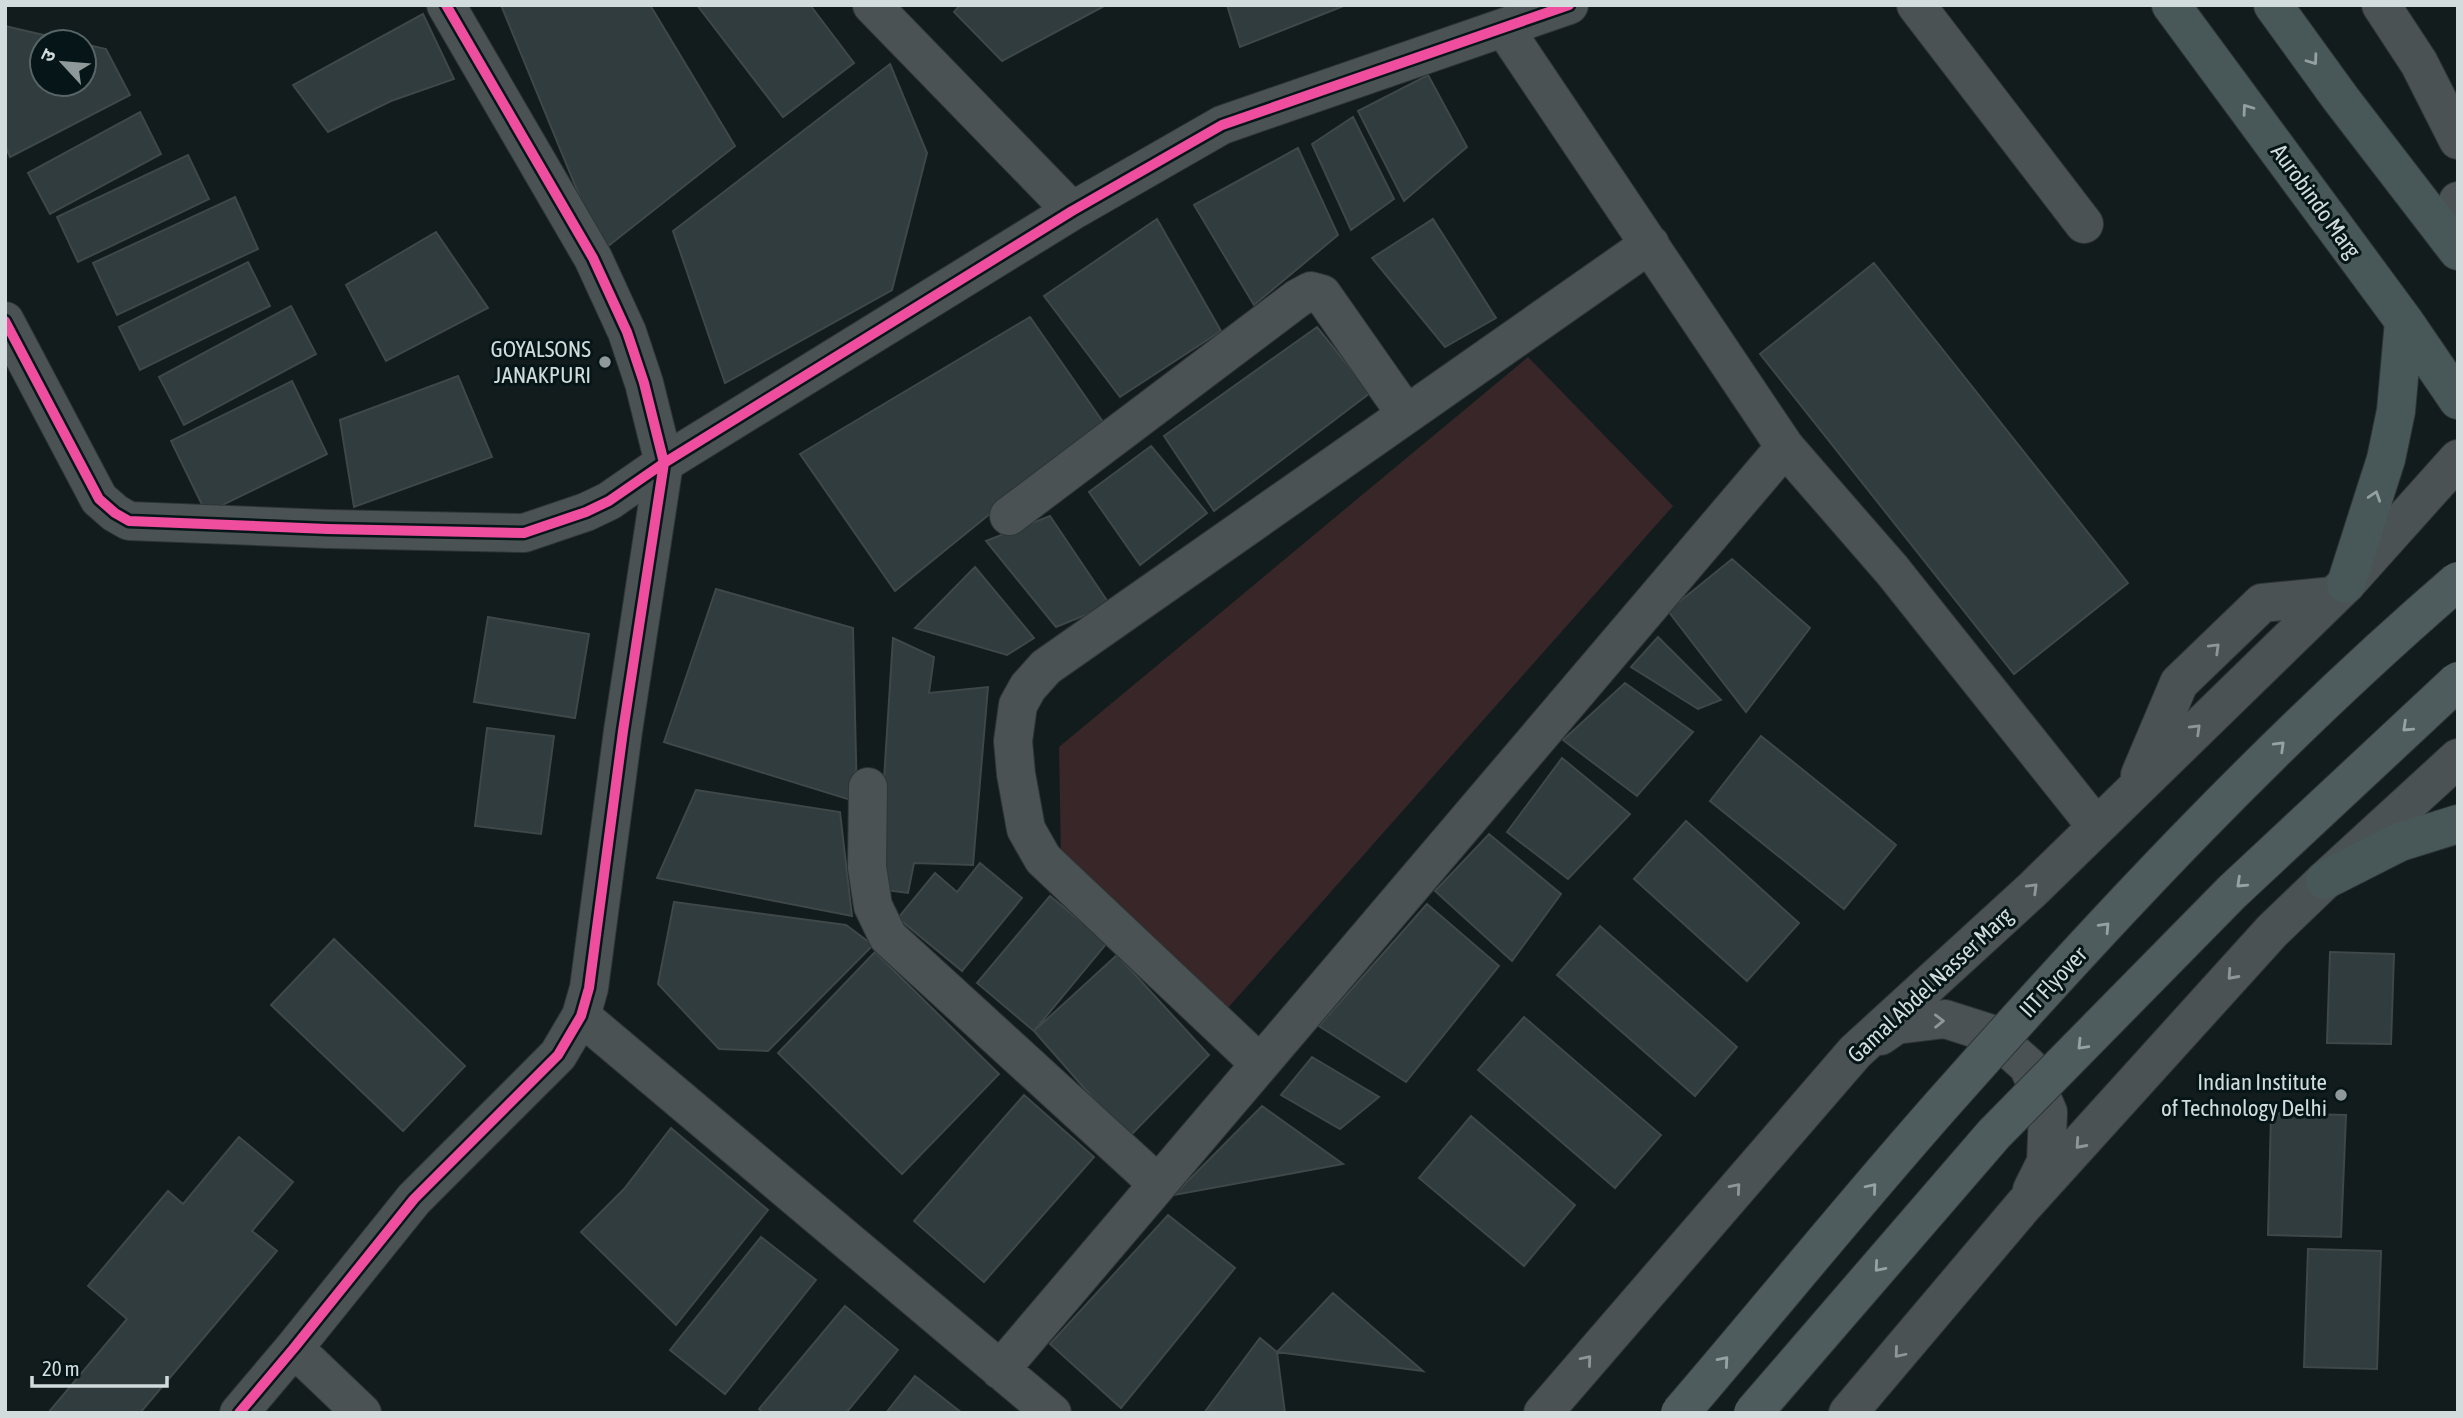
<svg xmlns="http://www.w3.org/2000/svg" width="2463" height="1418" viewBox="0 0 2463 1418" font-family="'Asap Condensed','Noto Sans Devanagari',sans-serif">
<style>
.green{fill:#382629}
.building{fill:#303c3d;stroke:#3f4748;stroke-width:2}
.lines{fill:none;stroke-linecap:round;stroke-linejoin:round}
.minor-casing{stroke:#2e3536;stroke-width:40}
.highway-casing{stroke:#2e3536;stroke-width:40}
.minor{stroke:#4b5253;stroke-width:38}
.highway{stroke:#485859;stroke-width:38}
.major-bridge-casing{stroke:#2e3536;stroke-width:40;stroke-linecap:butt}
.major-bridge{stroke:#4e5c5d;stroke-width:38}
.cycleway-casing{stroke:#061618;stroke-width:15}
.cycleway{stroke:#ef4d9e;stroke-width:10}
.oneway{stroke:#94a1a2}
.oneway2{stroke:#8e9798}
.oneway3{stroke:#97a2a3}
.poi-dot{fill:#8f999a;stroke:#061618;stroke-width:2.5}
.labels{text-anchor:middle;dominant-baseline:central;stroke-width:6;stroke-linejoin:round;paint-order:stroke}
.street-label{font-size:23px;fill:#d2dcdd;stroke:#061618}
.poi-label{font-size:23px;fill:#d2dcdd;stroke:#061618;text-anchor:end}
</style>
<rect width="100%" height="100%" fill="#121c1d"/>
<path class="green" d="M1528,357L1673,506L1226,1010L1061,861L1059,747Z"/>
<path class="building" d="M501,5H650L735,146L602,251Z
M697,5H810L854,63L783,117Z
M960,5H1106L1002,61L954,12Z
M1227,5H1346L1240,47Z
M423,14L454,79L391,101L328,132L293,85Z
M5,26L74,42H42V84H84V44L106,49L130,95L10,157L5,145Z
M890,64L927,153L892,290L725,383L673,231Z
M1428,75L1467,147L1404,201L1358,111Z
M140,112L161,154L50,214L28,173Z
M1353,117L1394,199L1351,230L1312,144Z
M1298,148L1338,235L1254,305L1194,205Z
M188,155L209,199L78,262L57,217Z
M235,197L258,249L117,315L93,263Z
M1157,219L1221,331L1120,397L1044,296Z
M1433,219L1496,318L1445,347L1372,258Z
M436,232L488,308L386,361L346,285Z
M248,262L270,306L140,370L119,327Z
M1874,263L2128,583L2014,674L1760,354Z
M291,306L316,354L184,425L159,377Z
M1030,317L1103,422L895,591L800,454Z
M1317,327L1370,393L1214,511L1164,436Z
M458,376L492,457L354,507L340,420Z
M292,381L327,454L206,513L171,441Z
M1151,446L1207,513L1140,565L1089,492Z
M1050,516L1110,605L1056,627L986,541Z
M1732,559L1810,628L1746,712L1668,611Z
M975,567L1034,638L1007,655L915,628Z
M716,589L853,628L857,802L664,742Z
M488,617L589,634L575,718L474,702Z
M1658,637L1721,700L1698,709L1631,667Z
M893,638L934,657L929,693L988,687L973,865L914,863L908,893L877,889Z
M1625,683L1693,732L1637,796L1563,740Z
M487,728L554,736L541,834L475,826Z
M1761,736L1896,845L1844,909L1710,801Z
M1562,758L1630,814L1568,879L1507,832Z
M696,790L840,812L852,916L657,878Z
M1686,821L1799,923L1747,981L1634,879Z
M1489,834L1561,894L1512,961L1435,891Z
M980,863L1022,898L962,971L898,918L935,873L957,892Z
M1050,896L1107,943L1034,1031L977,983Z
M674,902L846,925L873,945L768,1051L719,1049L658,984Z
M1427,904L1499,966L1406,1082L1319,1026Z
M1600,926L1737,1047L1695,1096L1557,975Z
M334,939L465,1066L403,1131L271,1005Z
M875,952L999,1074L902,1174L778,1053Z
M2330,952L2394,954L2391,1044L2327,1043Z
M1117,955L1209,1055L1128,1138L1034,1031Z
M1524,1017L1661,1135L1615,1188L1478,1070Z
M1312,1057L1379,1097L1340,1129L1281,1095Z
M1024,1095L1094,1157L984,1282L914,1221Z
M1262,1106L1343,1164L1174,1195Z
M2271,1113L2346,1115L2341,1237L2268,1235Z
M1471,1116L1575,1205L1524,1266L1419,1178Z
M671,1128L768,1210L676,1325L581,1232L624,1189Z
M239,1137L293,1182L252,1231L277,1251L140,1413H48L127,1319L88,1286L168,1191L183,1204Z
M1168,1215L1235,1268L1121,1408L1050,1344Z
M761,1237L816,1280L725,1394L670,1350Z
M2308,1249L2381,1251L2377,1369L2304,1367Z
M1333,1293L1423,1371L1277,1352Z
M845,1306L898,1350L846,1413H763L759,1409Z
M1260,1338L1277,1352L1285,1413H1204Z
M915,1376L962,1413H886Z"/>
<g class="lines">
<defs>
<path id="minor" d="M872,5L1072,211
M1916,5L2084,224
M2381,5L2419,63L2458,140
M1504,28L1785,447L1892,570L2096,826
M2449,239L2458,201
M5,321L99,499L115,513L129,521L328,529L524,533L586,512L609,501L664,463L1072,211L1222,125L1569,5
M1009,516L1298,298L1311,291L1322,294L1406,414
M2140,775L2179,683L2262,603L2333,596
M868,787L867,867L873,906L888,937L1158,1184
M581,1016L1052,1413
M1880,1036L1896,1025L1945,1019L1992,1034L2028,1066L2048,1112L2046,1162L2032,1190
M1260,1064L1043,859L1026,829L1016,774L1013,741L1018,705L1028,687L1046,667L1650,244
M294,1348L362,1413
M1000,1370L1785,447
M239,1413L294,1348L414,1199L558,1055L581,1016L589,988L623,731L664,463L644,383L627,332L593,258L446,5
M1543,1413L1855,1052L2032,890L2346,584L2458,459
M1848,1413L2023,1206L2272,931L2325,880L2458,758"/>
<path id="highway" d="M2171,5L2404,321L2458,400
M2273,5L2341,99L2458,251
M2346,584L2386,459L2396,411L2404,321
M2325,880L2400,842L2458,824"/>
</defs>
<use href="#minor" class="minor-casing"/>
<use href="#highway" class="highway-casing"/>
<use href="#minor" class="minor"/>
<use href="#highway" class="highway"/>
<defs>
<path id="major-bridge" d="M1680,1413C1772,1306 1861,1195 1955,1090C2113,912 2277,737 2458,581
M1753,1413L1994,1134L2232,892L2458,681"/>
</defs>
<use href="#major-bridge" class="major-bridge-casing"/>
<use href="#major-bridge" class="major-bridge"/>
<defs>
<path id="cycleway" d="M5,321L99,499L115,513L129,521L328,529L524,533L586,512L609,501L664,463L1072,211L1222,125L1569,5
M239,1413L294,1348L414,1199L558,1055L581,1016L589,988L623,731L664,463L644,383L627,332L593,258L446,5"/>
</defs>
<use href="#cycleway" class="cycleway-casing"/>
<use href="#cycleway" class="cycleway"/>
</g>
<defs><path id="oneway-chevron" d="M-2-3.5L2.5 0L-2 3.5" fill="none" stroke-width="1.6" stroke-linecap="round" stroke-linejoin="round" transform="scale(1.75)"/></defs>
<g class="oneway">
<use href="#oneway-chevron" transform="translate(2313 60) rotate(54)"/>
<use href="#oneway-chevron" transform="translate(2247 109) rotate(-126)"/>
<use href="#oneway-chevron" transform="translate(2375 496) rotate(-72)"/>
</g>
<g class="oneway2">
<use href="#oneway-chevron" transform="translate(2215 648) rotate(-44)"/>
<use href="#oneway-chevron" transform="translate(2196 729) rotate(-44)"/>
<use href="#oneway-chevron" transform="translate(2033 888) rotate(-44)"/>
<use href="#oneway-chevron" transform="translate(2232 975) rotate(132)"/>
<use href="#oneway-chevron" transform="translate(1939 1021) rotate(-1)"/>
<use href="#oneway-chevron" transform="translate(2080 1144) rotate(132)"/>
<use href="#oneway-chevron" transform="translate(1736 1188) rotate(-49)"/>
<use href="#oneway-chevron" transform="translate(1899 1353) rotate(130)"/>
<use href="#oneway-chevron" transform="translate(1587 1360) rotate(-50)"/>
</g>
<g class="oneway3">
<use href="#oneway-chevron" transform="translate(2407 727) rotate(137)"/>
<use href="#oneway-chevron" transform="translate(2280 746) rotate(-44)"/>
<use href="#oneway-chevron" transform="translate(2241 883) rotate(137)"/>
<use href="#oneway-chevron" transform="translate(2105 927) rotate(-47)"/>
<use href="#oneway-chevron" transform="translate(2082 1045) rotate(134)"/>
<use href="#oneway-chevron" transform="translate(1872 1188) rotate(-50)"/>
<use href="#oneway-chevron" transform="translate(1879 1267) rotate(131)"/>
<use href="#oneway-chevron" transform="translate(1724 1361) rotate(-49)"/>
</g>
<g class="poi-dot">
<circle cx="605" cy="362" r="7"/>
<circle cx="2341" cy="1095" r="7"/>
</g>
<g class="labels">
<g class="street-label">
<text transform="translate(2316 201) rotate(54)">Aurobindo Marg</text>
<text transform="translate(2053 982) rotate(-47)">IIT Flyover</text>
<text transform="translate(1930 985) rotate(-43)">Gamal Abdel Nasser Marg</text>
</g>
<g class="poi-label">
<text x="591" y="349">GOYALSONS<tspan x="591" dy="26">JANAKPURI</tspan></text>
<text x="2327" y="1082">Indian Institute<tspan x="2327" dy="26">of Technology Delhi</tspan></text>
</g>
</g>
<rect width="2463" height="1418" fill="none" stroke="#d2dcdd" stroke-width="14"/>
<g transform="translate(63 63) rotate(296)"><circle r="33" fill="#061618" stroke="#586567" stroke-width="2"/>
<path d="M0-5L12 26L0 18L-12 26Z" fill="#8f999a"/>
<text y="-10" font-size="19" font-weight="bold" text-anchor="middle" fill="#d2dcdd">उ</text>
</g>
<path d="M32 1376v10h135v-10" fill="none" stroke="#d2dcdd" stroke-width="3.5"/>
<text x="42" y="1376" font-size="21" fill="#d2dcdd" stroke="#061618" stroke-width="5" paint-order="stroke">20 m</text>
</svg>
